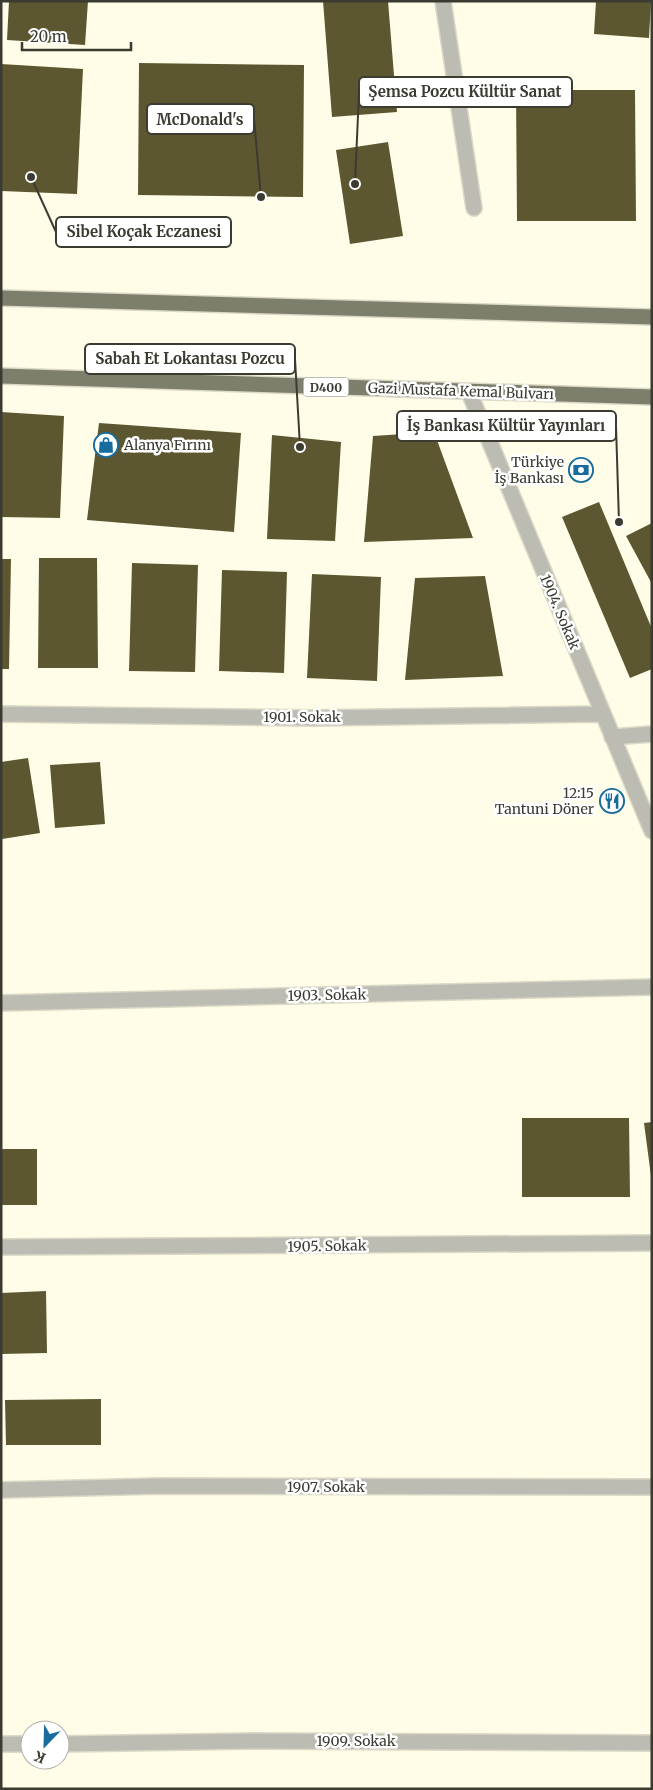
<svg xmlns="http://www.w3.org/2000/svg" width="653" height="1790" viewBox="0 0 653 1790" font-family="Merriweather,serif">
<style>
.building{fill:#5c5730}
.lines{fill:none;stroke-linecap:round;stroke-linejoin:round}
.minor-casing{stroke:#dcdac7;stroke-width:18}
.trunk-casing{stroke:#dcdac7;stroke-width:18}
.minor{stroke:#bdbcb3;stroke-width:15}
.trunk{stroke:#7e7e6c;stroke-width:15}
.labels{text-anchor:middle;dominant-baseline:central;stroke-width:5;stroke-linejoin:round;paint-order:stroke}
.shield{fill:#fff;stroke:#767670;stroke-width:1}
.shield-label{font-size:12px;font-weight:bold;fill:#3b3b32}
.street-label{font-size:14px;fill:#3b3b32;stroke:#fff}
.poi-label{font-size:14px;fill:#3b3b32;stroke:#fff;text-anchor:end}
.leader{fill:none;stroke:#3b3b32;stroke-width:2}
.callout-dot{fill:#3b3b32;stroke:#fff;stroke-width:2}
.callout{fill:#fff;stroke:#3b3b32;stroke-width:2}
.callout-label{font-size:15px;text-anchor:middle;font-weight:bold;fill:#3b3b32}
</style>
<rect width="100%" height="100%" fill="#fffde8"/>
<path class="building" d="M9,1H88L85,45L7,40Z
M323,1H388L397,112L332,117Z
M596,1H651L649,38L594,34Z
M139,63L304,65L303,197L138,195Z
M1,64L83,69L77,194L1,191Z
M516,90H635L636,221H517Z
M388,142L403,236L350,244L336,150Z
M1,412L64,416L60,518L1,517Z
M99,423L241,433L234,532L87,520Z
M434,432L473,538L364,542L373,436Z
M272,435L341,442L335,541L267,539Z
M599,502L652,629V669L630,678L562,517Z
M652,523V584L626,536Z
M39,558H97L98,668H38Z
M1,559H11L9,669H1Z
M132,563L198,565L195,672L129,671Z
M222,570L287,572L284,673L219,671Z
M312,574L381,577L377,681L307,678Z
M485,576L503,676L405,680L415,578Z
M28,758L40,833L2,839L1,762Z
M100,762L105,824L55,828L50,765Z
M522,1118H629L630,1197H522Z
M652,1122V1176H651L644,1123Z
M1,1149H37V1205H1Z
M46,1291L47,1353L1,1354V1293Z
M101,1399V1445H6L5,1400Z"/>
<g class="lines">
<defs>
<path id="minor" d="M443,1L474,208
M469,392L652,831
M1,714L312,718L603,714
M612,737L652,734
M1,1003L652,987
M1,1247L652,1243
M1,1490L159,1486L652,1487
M1,1744H30
M60,1744L252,1741L652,1743"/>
<path id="trunk" d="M1,298L652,317
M1,376L652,397"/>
</defs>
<use href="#minor" class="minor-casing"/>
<use href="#trunk" class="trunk-casing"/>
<use href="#minor" class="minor"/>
<use href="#trunk" class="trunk"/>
</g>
<defs>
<symbol id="shop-ring" viewBox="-11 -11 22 22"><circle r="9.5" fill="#fff" stroke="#186c9d" stroke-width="1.5"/><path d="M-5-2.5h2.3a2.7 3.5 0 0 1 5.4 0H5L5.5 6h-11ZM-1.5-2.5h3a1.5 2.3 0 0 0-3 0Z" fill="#186c9d"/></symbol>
<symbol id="bank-ring" viewBox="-11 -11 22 22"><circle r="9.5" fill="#fff" stroke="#186c9d" stroke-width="1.5"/><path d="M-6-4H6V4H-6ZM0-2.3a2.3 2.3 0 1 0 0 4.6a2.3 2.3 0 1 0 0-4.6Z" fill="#186c9d"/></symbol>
<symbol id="restaurant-ring" viewBox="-11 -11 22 22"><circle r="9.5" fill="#fff" stroke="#186c9d" stroke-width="1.5"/><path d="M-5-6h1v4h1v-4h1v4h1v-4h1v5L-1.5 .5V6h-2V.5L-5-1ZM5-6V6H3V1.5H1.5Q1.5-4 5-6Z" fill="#186c9d"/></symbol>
</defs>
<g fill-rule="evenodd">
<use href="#shop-ring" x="92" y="431" width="28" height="28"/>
<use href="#bank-ring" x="567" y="456" width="28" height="28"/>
<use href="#restaurant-ring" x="598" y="787" width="28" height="28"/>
</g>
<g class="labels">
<rect class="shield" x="303.5" y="377.5" width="45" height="19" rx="4"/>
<g class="shield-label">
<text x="326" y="387">D400</text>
</g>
<g class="street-label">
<text transform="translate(461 391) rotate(2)">Gazi Mustafa Kemal Bulvarı</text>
<text transform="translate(560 612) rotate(67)">1904. Sokak</text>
<text x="302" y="717">1901. Sokak</text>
<text transform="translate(327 995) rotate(-1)">1903. Sokak</text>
<text transform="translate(327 1246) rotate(-1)">1905. Sokak</text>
<text x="326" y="1487">1907. Sokak</text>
<text x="356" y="1741">1909. Sokak</text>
</g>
<g class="poi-label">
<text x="124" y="445" text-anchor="start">Alanya Fırını</text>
<text x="564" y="462">Türkiye<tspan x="564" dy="16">İş Bankası</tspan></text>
<text x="594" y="793">12:15<tspan x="594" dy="16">Tantuni Döner</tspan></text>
</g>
</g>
<path class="leader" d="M355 184L359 92M261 197L254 119M31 177L56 232M300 447L295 359M619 522L616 426"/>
<g class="callout-dot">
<circle cx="355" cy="184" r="5"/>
<circle cx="261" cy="197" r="5"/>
<circle cx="31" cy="177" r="5"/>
<circle cx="300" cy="447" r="5"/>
<circle cx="619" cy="522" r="5"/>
</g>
<g class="callout">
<rect x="359" y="77" width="213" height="30" rx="5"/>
<rect x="147" y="104" width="107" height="30" rx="5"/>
<rect x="56" y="217" width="175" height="30" rx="5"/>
<rect x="85" y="344" width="210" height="30" rx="5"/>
<rect x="397" y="411" width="219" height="30" rx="5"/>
</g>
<g class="callout-label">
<text x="465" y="97">Şemsa Pozcu Kültür Sanat</text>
<text x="200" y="125">McDonald's</text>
<text x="144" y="237">Sibel Koçak Eczanesi</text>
<text x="190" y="364">Sabah Et Lokantası Pozcu</text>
<text x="506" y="431">İş Bankası Kültür Yayınları</text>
</g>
<rect width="653" height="1790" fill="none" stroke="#3b3b32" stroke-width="5"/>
<g transform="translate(45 1745) rotate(203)"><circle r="24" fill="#ffffff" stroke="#b1b1ad"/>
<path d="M0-4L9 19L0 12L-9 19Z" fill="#186c9d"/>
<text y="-8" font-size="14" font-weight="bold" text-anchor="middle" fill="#3b3b32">K</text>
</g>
<path d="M22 42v8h109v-8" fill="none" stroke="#3b3b32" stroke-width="2.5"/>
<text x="30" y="42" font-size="15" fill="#3b3b32" stroke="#ffffff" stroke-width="4" paint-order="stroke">20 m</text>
</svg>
